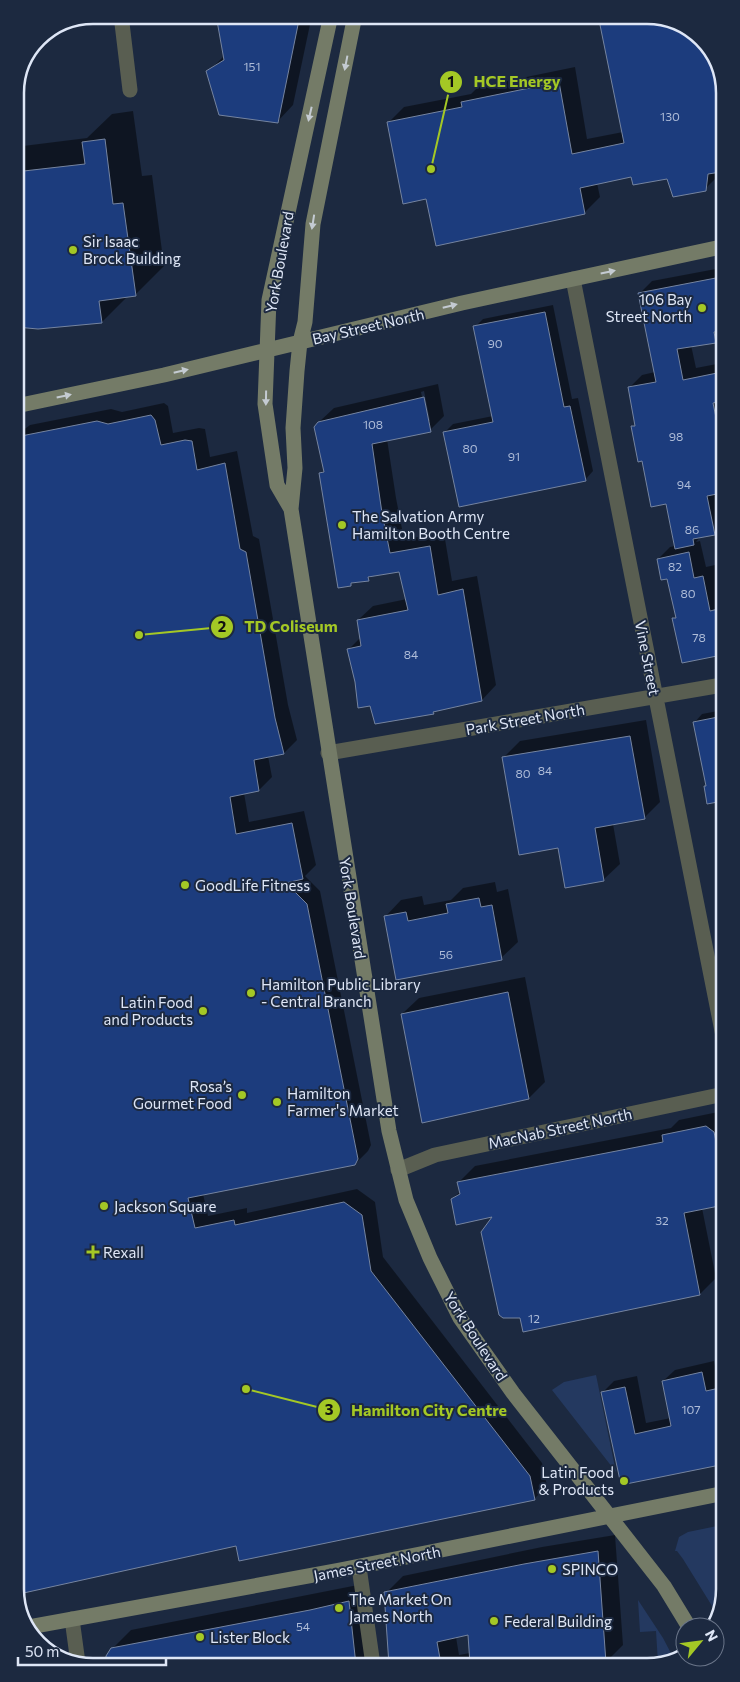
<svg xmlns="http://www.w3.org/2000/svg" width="740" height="1682" viewBox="0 0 740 1682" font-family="Commissioner,sans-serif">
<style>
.green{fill:#243960}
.shadow{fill:#0007;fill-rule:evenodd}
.building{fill:#1c3c7d;stroke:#7584a0}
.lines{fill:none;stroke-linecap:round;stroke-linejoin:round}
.street{stroke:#595e51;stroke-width:15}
.secondary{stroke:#747b67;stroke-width:15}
.oneway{fill:#c4cbd2}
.poi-dot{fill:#a4c825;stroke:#1c2940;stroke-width:2}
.labels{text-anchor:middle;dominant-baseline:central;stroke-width:4;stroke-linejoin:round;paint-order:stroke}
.number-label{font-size:12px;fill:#aebcd8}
.poi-label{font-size:15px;fill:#dee6f6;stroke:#1c2940;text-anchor:start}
.street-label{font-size:15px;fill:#dee6f6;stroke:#1c2940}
.rim{fill:none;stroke:#dee6f6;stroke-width:2.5}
.leader{fill:none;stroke:#a4c825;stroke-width:2}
.callout-dot{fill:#a4c825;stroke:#1c2940;stroke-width:2}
.mark-label{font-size:15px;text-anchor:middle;font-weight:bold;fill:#111}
.callout-label{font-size:16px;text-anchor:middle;font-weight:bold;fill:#a4c825;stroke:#1c2940;stroke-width:4;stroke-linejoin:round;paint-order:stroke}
</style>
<rect width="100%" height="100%" fill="#1c2940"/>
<path class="green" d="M596,1375L616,1472L552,1390L564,1382Z
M722,1525L725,1543V1589L717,1614L683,1559L677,1551H675L679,1537L688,1532Z
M638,1600L663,1638L675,1661L672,1663H658L656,1631L640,1632Z"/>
<path class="shadow" d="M93,15H107L103,20L65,26Z
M218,15H312L293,105L277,122L208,72L225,55Z
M695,31L721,68V173L705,189L668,178L632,176L597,183L600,197L584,213L471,238L460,239L427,198L388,123L404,107L471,94L478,87L575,67L587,139L623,132Z
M133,111L142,176L152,175L164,266L135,295L128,296L102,322L38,328L16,326L15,147L87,138L112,114Z
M721,268L722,335L715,342L691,345L696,368L722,363V526L714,534L701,536L696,542L700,541L706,567L715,565L722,599V654L683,662L674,619L677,616L668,577L658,559L670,547L675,546L667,502L643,460L633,427L636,424L629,388L642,375L655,372L639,294L652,281Z
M553,305L572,399L578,398L593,471L585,480L445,432L453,424L493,416L475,327L483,319Z
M438,384L444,416L430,430L387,439L396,498L404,539L444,533L452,581L477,576L496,685L482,700L436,710L433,713L371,704L356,682L349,649L361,637L358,620L373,606L407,599L400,571L372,576L368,579L353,582L350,585L321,473L325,469L319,422L334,408ZM424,391L430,421H427L421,392Z
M164,403L168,406L173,433L199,428L205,429L210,457L237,451L253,536L259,539L288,705L297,740L284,753L268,756L272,777L259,790L244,793L249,822L304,811L316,865L305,876L320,891L371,1145L368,1151L355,1164L203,1194L208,1216L247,1208V1213L357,1189L375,1202L383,1257L542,1463L547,1486L534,1499L237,1545L19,1593L16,433L22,431L30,425L111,409L122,412Z
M723,710V800L705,787L707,785L694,723L702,714Z
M646,720L660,802L644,818L613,824L620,864L603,880L503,758L520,741Z
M495,882L497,892L508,889L518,942L501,958L385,917L401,900L422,896L424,905L451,900L463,888Z
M525,977L545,1082L529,1098L402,1014L419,998Z
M723,1111L724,1203L702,1208L716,1278L700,1294L452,1199L461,1191L459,1182L475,1166L671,1128L679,1120Z
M714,1361L717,1376L724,1374L725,1462L622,1484L602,1393L614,1381L637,1376L646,1423L671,1418L663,1381L675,1370Z
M615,1535L623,1645L606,1662L598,1663L391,1665L386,1593L403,1576L542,1547ZM469,1634L470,1653L459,1655L456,1637Z
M368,1583L377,1665L108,1667L112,1649L131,1630Z"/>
<path class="building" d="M216,15H300L278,123L219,115L206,71L224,60Z
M598,15H652L695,31L721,68V172L708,174L706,191L673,197L667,179L633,185L631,177L580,188L585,214L436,246L426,199L403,204L387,122L462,107L461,102L559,82L572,154L624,143Z
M105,139L113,204L123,203L136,296L99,301L102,323L38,329L16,327L15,172L85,164L82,142Z
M721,277L722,331L714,332L716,343L677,349L683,380L722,372V401L713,403L722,447V493L707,496L715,535L693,539L694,545L675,549L666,504L651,507L642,461L638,462L631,426H635L628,387L656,382L638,293Z
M545,312L564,407L570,406L586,481L459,507L443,432L493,422L473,326Z
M424,397L431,432L372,444L382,513L390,553L430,546L438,595L463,589L482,701L433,712L434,714L375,724L370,706L358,708L355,682L347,649L361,646L357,620L408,610L399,572L368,577L369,581L351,583V586L338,588L319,473L324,472L314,427L318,422Z
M151,415L155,420L161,445L185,440L192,441L197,470L225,463L240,549L246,552L275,718L284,754L254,760L259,791L230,797L236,834L292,823L303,879L286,883L307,904L358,1159L355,1165L188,1198L195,1228L234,1220L235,1225L344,1202L362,1215L371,1271L530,1476L535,1500L239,1561L236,1546L19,1594L16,437L97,421L108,424Z
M689,552L694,578L703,576L710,611L722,608V655L682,663L672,618H676L667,579L661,580L657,559Z
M723,716V801L707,804L704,786H706L693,722Z
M630,736L645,819L595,828L604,881L565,888L558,848L519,855L502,757Z
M479,898L481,907L492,905L502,960L396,980L384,916L406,912L408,921L448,913L446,904Z
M508,992L529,1099L422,1123L401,1014Z
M706,1126L714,1132L724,1179V1205L684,1213L700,1295L523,1332L520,1318H503L499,1315L481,1232L492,1217L456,1225L451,1199L460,1194L457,1182L663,1142L662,1135Z
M702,1372L706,1391L724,1387L725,1464L621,1485L601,1392L625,1387L635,1434L671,1426L662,1381Z
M598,1551L606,1663L470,1664L468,1635L437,1642L441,1664L389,1665L384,1592L524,1564Z
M349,1601L356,1665L106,1667V1656L111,1648L310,1610Z"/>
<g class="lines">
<path class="street" d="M121,15L130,90
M573,279L723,1036
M328,753L722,685
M398,1170L435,1155L724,1094
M359,1567L373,1665
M72,1619L78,1663"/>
<path class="secondary" d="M355,15L313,224L305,322L300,342L297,371L293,428L295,468L291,509L389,1131L406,1200L430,1258L460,1318L513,1393L664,1586L689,1627
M16,406L164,375L462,303L721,247
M291,509L277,485L265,404L269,300L331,15
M29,1627L341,1570L725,1493"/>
</g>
<defs><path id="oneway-solid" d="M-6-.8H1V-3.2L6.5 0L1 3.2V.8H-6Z" transform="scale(1.25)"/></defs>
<g class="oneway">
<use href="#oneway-solid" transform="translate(346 63) rotate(101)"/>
<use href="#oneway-solid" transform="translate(310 114) rotate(103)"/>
<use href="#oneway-solid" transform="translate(313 222) rotate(99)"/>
<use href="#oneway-solid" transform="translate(608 272) rotate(-12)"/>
<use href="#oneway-solid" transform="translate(450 306) rotate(-14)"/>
<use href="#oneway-solid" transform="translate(181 371) rotate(-13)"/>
<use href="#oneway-solid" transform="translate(64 396) rotate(-12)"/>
<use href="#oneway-solid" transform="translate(266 398) rotate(91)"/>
</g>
<g class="poi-dot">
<circle cx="73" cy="250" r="5"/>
<circle cx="702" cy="308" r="5"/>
<circle cx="342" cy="525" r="5"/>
<circle cx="185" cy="885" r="5"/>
<circle cx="251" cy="993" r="5"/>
<circle cx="203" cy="1011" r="5"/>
<circle cx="242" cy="1095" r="5"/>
<circle cx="277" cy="1102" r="5"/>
<circle cx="104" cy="1206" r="5"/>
<path d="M90.5 1244.5h5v5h5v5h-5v5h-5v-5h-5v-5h5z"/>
<circle cx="624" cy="1481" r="5"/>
<circle cx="552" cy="1569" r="5"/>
<circle cx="339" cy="1608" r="5"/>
<circle cx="494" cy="1621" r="5"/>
<circle cx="200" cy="1637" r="5"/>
</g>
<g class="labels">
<g class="number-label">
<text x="252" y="66">151</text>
<text x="670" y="116">130</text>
<text x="495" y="343">90</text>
<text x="373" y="424">108</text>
<text x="676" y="436">98</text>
<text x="470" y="448">80</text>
<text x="514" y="456">91</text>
<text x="684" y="484">94</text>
<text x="692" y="529">86</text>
<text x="675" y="566">82</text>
<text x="688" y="593">80</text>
<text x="699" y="637">78</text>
<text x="411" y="654">84</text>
<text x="545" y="770">84</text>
<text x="523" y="773">80</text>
<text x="446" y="954">56</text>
<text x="662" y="1220">32</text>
<text x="534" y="1318">12</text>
<text x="691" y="1409">107</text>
<text x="303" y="1626">54</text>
</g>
<g class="poi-label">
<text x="83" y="241">Sir Isaac<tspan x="83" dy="17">Brock Building</tspan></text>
<text x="692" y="299" text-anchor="end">106 Bay<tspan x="692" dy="17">Street North</tspan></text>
<text x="352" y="516">The Salvation Army<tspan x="352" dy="17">Hamilton Booth Centre</tspan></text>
<text x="195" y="885">GoodLife Fitness</text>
<text x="261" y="984">Hamilton Public Library<tspan x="261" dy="17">- Central Branch</tspan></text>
<text x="193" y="1002" text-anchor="end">Latin Food<tspan x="193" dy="17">and Products</tspan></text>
<text x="232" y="1086" text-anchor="end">Rosa’s<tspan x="232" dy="17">Gourmet Food</tspan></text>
<text x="287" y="1093">Hamilton<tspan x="287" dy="17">Farmer's Market</tspan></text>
<text x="114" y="1206">Jackson Square</text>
<text x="103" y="1252">Rexall</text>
<text x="614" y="1472" text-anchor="end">Latin Food<tspan x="614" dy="17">&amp; Products</tspan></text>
<text x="562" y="1569">SPINCO</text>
<text x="349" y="1599">The Market On<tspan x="349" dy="17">James North</tspan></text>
<text x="504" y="1621">Federal Building</text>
<text x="210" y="1637">Lister Block</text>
</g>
<g class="street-label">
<text transform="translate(279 262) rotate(-80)">York Boulevard</text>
<text transform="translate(368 326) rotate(-13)">Bay Street North</text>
<text transform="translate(648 658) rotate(79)">Vine Street</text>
<text transform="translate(525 719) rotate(-10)">Park Street North</text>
<text transform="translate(353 908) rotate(81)">York Boulevard</text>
<text transform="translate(560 1128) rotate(-12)">MacNab Street North</text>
<text transform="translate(476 1336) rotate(57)">York Boulevard</text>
<text transform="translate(377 1563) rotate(-11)">James Street North</text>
</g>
</g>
<path d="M0 0H740V1682H0ZM93 24H647A69 69 0 0 1 716 93V1589A69 69 0 0 1 647 1658H93A69 69 0 0 1 24 1589V93A69 69 0 0 1 93 24Z" fill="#1c2940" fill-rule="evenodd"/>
<path class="rim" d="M93 24H647A69 69 0 0 1 716 93V1589A69 69 0 0 1 647 1658H93A69 69 0 0 1 24 1589V93A69 69 0 0 1 93 24Z"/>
<path class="leader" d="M431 169L451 82M139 635L222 627M246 1389L329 1410"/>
<g class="callout-dot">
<circle cx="431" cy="169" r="5"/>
<circle cx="139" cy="635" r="5"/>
<circle cx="246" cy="1389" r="5"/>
<circle cx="451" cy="82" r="12"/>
<circle cx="222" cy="627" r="12"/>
<circle cx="329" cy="1410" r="12"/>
</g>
<g class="mark-label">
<text x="451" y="87">1</text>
<text x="222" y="632">2</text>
<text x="329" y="1415">3</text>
</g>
<g class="callout-label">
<text x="517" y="87">HCE Energy</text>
<text x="291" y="632">TD Coliseum</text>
<text x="429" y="1416">Hamilton City Centre</text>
</g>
<g transform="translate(700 1642) rotate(61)"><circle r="24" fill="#1c2940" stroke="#6a7589"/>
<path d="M0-4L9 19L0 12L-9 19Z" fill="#a4c825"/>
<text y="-8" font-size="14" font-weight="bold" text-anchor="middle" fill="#dee6f6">N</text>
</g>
<path d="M18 1657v8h148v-8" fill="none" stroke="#dee6f6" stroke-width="2.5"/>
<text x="25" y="1657" font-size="15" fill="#dee6f6" stroke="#1c2940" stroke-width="4" paint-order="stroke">50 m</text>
</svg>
